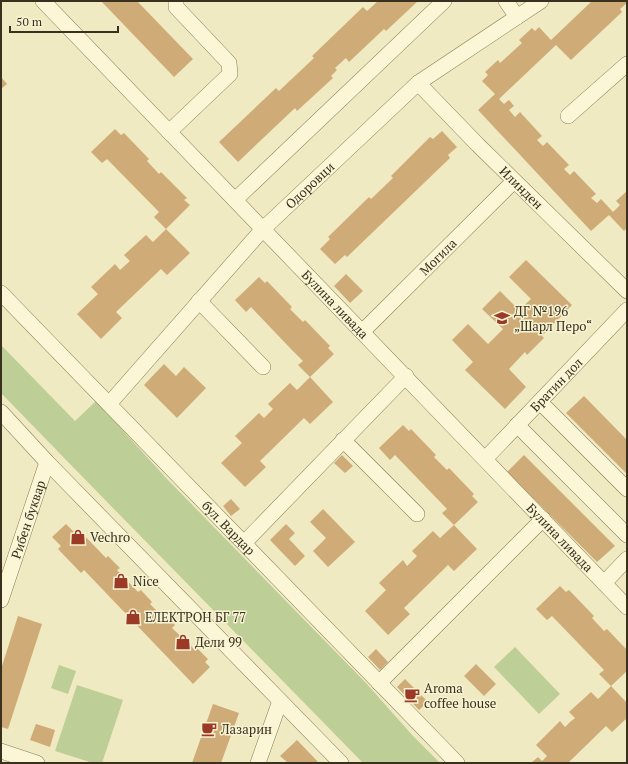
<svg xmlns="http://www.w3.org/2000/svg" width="628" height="764" viewBox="0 0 628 764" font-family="'PT Serif',serif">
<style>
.green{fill:#bdce96}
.building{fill:#cfab77}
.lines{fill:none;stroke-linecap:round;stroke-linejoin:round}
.minor-casing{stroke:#8a7c59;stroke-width:16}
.minor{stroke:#faf6d6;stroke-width:15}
.labels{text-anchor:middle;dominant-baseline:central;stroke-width:3;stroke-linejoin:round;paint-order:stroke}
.street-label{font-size:13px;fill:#39301d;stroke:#f7f3d2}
.poi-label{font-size:13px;fill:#39301d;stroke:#f7f3d2;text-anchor:start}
</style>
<rect width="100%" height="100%" fill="#efeac2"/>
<path class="green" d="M1,345L75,421L96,401L167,479L366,683L413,736L440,763H363C242,639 121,517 1,393Z
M515,647L560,694L539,714L494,667Z
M59,665L76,671L68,694L51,688Z
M77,685L123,700L102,763H93L55,751Z"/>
<path class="building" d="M101,1H137L193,59L174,77Z
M378,1H418L386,31L384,29L349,62L346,58L335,68L337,70L331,76L333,78L297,111L295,108L238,162L219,142L276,88L279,91L314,58L312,56L363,7L367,11Z
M592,1H627V3L620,9L622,12L571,60L556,45L499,99L504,104L509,100L514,106L509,110L515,117L520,112L542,136L537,140L543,146L547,142L569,165L564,169L570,175L574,171L596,194L591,198L597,203L601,199L613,212L620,205L616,201L627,191V228L624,231L609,215L591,231L478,110L495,94L482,81L488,75L485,72L498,60L500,63L522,43L519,40L532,28L535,31L539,27L551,40Z
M1,77L7,84L1,89Z
M115,129L121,135L124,133L149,159L147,161L159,174L161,172L187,198L184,200L190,205L166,229L154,217L159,212L107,159L102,163L91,152Z
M442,131L457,147L448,155L450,158L347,257L345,255L335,264L320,249L330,239L328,237L369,197L371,199L393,178L391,176L430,137L433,139Z
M166,229L190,253L167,275L161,269L116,312L122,318L101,339L77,314L98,294L91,287L115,264L120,270L130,261L124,255L146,235L153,242Z
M526,260L572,305L542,336L544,338L527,355L525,352L509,369L526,387L505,409L465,370L473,362L452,340L468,324L488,344L503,329L482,309L500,291L519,310L531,299L509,277Z
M346,274L363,291L350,303L334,286Z
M259,277L265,283L267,281L292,307L290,309L303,322L305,320L330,346L328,348L334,354L310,377L298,365L303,361L290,348L251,307L246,312L235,300Z
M164,364L176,376L184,367L206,388L177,418L144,385Z
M310,377L333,402L310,424L304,418L260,461L266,467L245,487L221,463L242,443L235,436L259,413L264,418L273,409L268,404L290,383L297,390Z
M584,396L627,440V474L566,413Z
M403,425L409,431L411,429L436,455L434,457L447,470L449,468L474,494L472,496L478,502L454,525L442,513L447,509L395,455L390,460L379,448Z
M342,455L353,466L345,473L334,463Z
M524,455L615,546L597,562L507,472Z
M231,499L240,509L231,516L223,506Z
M323,509L355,542L328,567L313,551L326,538L310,522Z
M66,524L75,533L79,530L106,558L108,556L120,568L117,570L138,592L141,590L152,602L150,604L162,616L164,614L175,625L172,628L194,649L196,647L208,659L205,662L210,667L193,684L84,570L81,573L58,549L61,546L52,537Z
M286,524L295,533L289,539L305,556L295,566L270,540Z
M454,525L477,549L454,571L448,565L404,608L410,614L388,635L365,611L386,590L379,583L403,560L407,566L417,556L412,551L433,531L440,538Z
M560,586L566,592L569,590L594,616L592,618L604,631L607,629L627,650V671L611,686L599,674L604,670L552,616L547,620L536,609Z
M18,616L42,624L8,729L1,727V669Z
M376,649L388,662L380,670L368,657Z
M476,664L496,684L484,696L464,676Z
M405,679L428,702L419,710L397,687Z
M611,686L627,703V718L612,732L606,726L568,763H531L538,757L542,761L547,756L536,745L560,721L565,727L570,722L575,718L569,712L591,692L598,699Z
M213,704L239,713L221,763H192Z
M36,724L55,730L50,747L30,740Z
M297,740L319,763H288L280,756Z"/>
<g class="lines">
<defs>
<g id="minor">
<path id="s1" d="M43,1L627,607"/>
<path d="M506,1L517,17"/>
<path id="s2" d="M418,83L478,145L627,291"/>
<path d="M568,116L627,64"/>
<path d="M169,132L230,74L229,63L176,7V1"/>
<path d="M235,200L444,1"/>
<path id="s3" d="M1,293L457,763"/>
<path d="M199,301L263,367"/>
<path id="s4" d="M362,332L514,181"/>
<path d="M540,402L627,489"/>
<path id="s5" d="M109,404L263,229L418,83L541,1"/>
<path d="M1,412L47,462L341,763"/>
<path d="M517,425L627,535"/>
<path d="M343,440L417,514"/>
<path id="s6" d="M485,459L627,310"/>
<path d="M244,543L406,376"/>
<path d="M604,583L627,559"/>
<path id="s7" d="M1,600L47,462"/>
<path d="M379,683L543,519"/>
<path d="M1,751L37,763"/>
<path d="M258,763L280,701"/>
</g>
</defs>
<use href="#minor" class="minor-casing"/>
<use href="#minor" class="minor"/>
</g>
<defs>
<symbol id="school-bare" viewBox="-9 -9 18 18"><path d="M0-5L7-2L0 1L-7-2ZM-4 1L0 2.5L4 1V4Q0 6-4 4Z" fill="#9b3b27" stroke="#f7f3d2" stroke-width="2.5" paint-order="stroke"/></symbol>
<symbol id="shop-bare" viewBox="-9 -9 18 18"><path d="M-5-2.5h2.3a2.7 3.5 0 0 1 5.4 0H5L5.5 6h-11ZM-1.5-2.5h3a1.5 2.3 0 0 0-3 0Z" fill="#9b3b27" stroke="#f7f3d2" stroke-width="2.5" paint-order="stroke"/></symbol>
<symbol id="cafe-bare" viewBox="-9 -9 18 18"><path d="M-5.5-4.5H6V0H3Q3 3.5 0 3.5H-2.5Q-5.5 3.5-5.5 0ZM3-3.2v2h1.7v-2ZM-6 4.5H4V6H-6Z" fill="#9b3b27" stroke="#f7f3d2" stroke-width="2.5" paint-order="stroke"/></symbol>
</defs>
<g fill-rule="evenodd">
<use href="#school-bare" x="491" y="307" width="22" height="22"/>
<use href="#shop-bare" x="67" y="526" width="22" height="22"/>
<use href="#shop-bare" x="110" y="570" width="22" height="22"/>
<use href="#shop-bare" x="122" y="606" width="22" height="22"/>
<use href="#shop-bare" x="172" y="631" width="22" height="22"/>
<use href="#cafe-bare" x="401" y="684" width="22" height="22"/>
<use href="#cafe-bare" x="198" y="718" width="22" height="22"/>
</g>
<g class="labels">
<g class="street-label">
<text stroke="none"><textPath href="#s5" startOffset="297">Одоровци</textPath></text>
<text stroke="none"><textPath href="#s2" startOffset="147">Илинден</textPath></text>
<text stroke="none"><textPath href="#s4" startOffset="107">Могила</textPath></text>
<text stroke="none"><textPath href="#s1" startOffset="421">Булина ливада</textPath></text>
<text stroke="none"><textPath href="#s6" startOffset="103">Братин дол</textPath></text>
<text stroke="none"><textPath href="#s7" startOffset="85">Рибен буквар</textPath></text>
<text stroke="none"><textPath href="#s3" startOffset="327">бул. Вардар</textPath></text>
<text stroke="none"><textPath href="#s1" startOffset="745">Булина ливада</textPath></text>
</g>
<g class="poi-label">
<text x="514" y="311">ДГ №196<tspan x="514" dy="15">„Шарл Перо“</tspan></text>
<text x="90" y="537">Vechro</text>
<text x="133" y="581">Nice</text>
<text x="145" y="617">ЕЛЕКТРОН БГ 77</text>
<text x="195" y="642">Дели 99</text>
<text x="424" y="688">Aroma<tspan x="424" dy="15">coffee house</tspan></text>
<text x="221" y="729">Лазарин</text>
</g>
</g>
<rect width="628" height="764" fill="none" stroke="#39301d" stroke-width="4"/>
<path d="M10 26v6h108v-6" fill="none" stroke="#39301d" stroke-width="2"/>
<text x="16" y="26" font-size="12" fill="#39301d" stroke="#f7f3d2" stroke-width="3" paint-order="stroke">50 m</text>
</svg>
